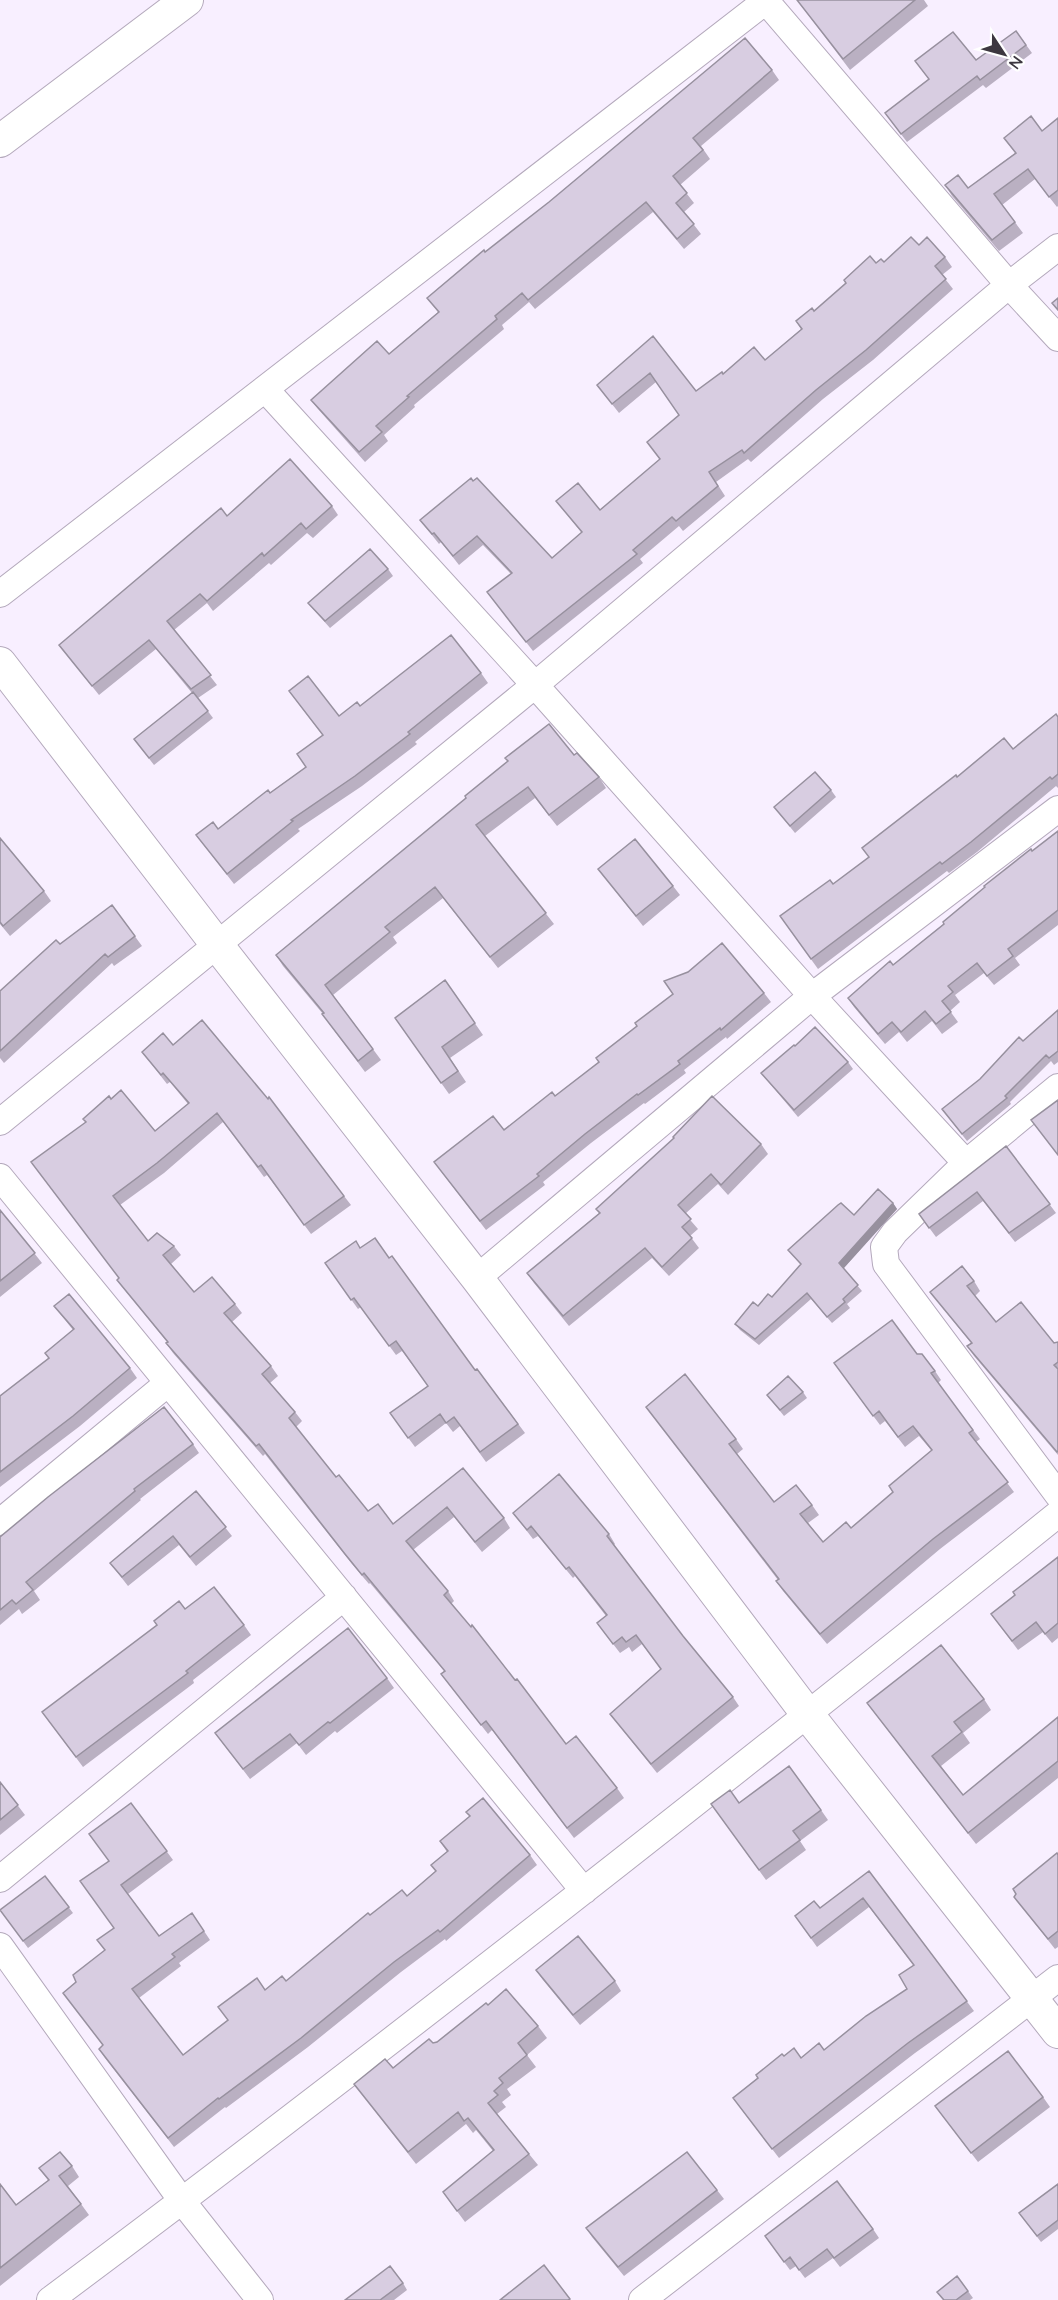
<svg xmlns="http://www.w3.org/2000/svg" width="1058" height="2300" viewBox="0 0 1058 2300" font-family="Quicksand,sans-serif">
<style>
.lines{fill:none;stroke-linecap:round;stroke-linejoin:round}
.minor-casing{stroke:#b4a9bc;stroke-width:28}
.tertiary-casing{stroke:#b4a9bc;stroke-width:34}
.minor{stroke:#fff;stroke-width:26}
.tertiary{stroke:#fff;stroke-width:32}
.wall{fill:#bab0c2}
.shaded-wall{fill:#97909e}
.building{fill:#d8cde1;stroke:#97909e;stroke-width:1.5}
</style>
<rect width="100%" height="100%" fill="#f8efff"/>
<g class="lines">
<defs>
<path id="minor" d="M765,0L1009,285L1058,338
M265,389L535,685L812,996L966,1163
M0,594L767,0
M1058,1087L966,1163L895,1232L884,1247L886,1264L1058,1495
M0,1122L535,685L1009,285L1058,247
M0,1177L584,1891
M477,1278L812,996L1058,809
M0,1522L168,1383
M0,1879L344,1597
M0,1946L182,2201L260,2300
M50,2300C391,2045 726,1781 1058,1514
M642,2300L1058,1978"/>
<path id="tertiary" d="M0,141L187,0
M0,663L218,946L477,1278L808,1715L1058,2032"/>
</defs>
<use href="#minor" class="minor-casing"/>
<use href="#tertiary" class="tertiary-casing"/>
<use href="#minor" class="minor"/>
<use href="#tertiary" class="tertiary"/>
</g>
<path class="wall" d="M797,0H924L928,6L850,70Z
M1016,31L1032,53L986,88L983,85L907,142L885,113L929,79L915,61L976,60Z
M772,70L779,80L701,146L710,159L680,185L694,203L684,212L701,234L684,249L653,212L535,309L529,302L502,325L504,329L414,405L415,407L384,435L388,441L365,462L318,409L311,400L389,354L438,312L427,298L485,252Z
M1058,118V206L1057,207L1035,179L1002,205L1023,233L999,251L952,196L945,185L968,188L1015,153L1004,138L1042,131Z
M919,245L945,257L952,267L942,275L953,289L873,360L823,399L751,462L748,459L716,482L725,496L683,531L679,526L640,559L643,563L533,651L487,592L511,574L483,545L459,565L441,542L439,544L420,520L552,558L582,533L556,501L600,510L660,459L647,442L679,415L656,382L619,413L597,385L653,336L696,391L723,374L765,360L801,329L796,321L814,311L876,263L884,262Z
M332,506L338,515L313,538L307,533L271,565L269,563L213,611L207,603L174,630L217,685L198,698L213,718L154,765L134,739L192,693L156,649L99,695L59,645L227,516Z
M388,569L393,576L330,628L313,609L308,603Z
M481,673L488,683L415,742L417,744L362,786L298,829L300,831L234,884L196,835L218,829L306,767L323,736L289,691L339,716L360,706Z
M1058,717V788L1056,786L977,852L949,873L947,871L818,969L780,916L833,884L869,857L957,777L1013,749Z
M574,755L599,777L606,788L557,826L535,798L485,836L554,924L498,968L443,898L393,937L397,943L333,995L381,1060L365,1072L330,1025L323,1014L283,966L276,955Z
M831,790L836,797L795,833L774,807Z
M1058,831V925L1015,958L1020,965L994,985L984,973L955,995L960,1002L950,1011L958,1022L942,1034L932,1021L907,1042L899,1032L885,1044L854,1007L848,998L893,965Z
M0,838L44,891L51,901L10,936L0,924Z
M598,869L673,886L680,895L643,926Z
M112,905L142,946L114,966L112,963L4,1063L0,1058V991L60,944Z
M445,980L483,1035L450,1058L466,1082L449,1094L395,1018Z
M664,981L764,993L771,1002L727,1039L726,1037L684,1070L686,1073L645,1104L644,1103L591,1143L543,1182L545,1185L486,1230L440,1170L555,1096L599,1062L673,994Z
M1058,1010V1062L1054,1065L1051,1061L1010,1102L1011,1104L967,1141L942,1109L980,1079Z
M173,1045L344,1196L351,1205L311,1234L267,1175L264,1177L223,1122L164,1173L120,1205L148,1241L174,1246L181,1255L171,1264L194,1292L235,1304L242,1313L232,1322L271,1366L278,1376L270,1383L295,1412L302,1421L296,1427L336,1477L368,1511L393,1524L463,1468L504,1518L510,1528L482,1552L454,1517L413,1550L448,1591L454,1601L451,1604L566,1744L617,1788L624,1798L574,1838L492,1730L488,1734L448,1683L441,1674L444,1671L370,1583L369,1584L352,1564L265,1454L263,1456L173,1353L166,1343L167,1342L124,1289L117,1280L119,1278L85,1122L111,1099L155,1131L188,1104L170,1082L167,1084L142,1052Z
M795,1046L848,1062L853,1069L798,1117L761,1073Z
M761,1144L768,1154L728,1195L718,1184L685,1214L698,1229L690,1236L699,1248L669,1276L652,1258L569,1326L534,1283L527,1273L599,1213L596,1209Z
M1006,1146L1056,1213L1015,1242L983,1201L936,1237L919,1214Z
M893,1203L897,1209L843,1269L862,1291L847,1304L850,1308L832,1323L811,1299L759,1345L740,1330L735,1324L758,1306L772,1297L801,1265L788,1250L854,1215Z
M0,1210L42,1263L0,1297Z
M360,1248L389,1258L475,1370L477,1369L525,1433L486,1462L460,1426L453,1432L446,1423L415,1447L390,1413L428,1386L402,1351L396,1355L361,1307L358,1309L325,1263Z
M974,1281L980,1291L975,1296L996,1322L1054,1343L1058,1342V1455L974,1356L967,1346L971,1343L930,1292Z
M54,1306L130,1368L137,1378L80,1426L0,1487V1396L49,1359L45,1353L73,1330Z
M917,1354L935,1371L941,1380L938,1383L980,1439L976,1442L1014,1492L940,1549L827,1644L783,1591L776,1581L778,1580L646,1407L736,1439L743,1449L737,1454L774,1502L812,1505L819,1515L808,1523L823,1542L851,1528L893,1492L932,1451L919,1436L905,1447L885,1421L880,1425L834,1363Z
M803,1392L807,1398L784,1416L767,1395Z
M193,1444L199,1453L140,1499L141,1500L34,1591L40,1600L22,1614L19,1609L0,1625V1537Z
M196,1491L232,1536L196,1566L179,1545L128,1586L110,1563Z
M513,1513L609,1534L615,1544L614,1545L683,1636L733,1697L739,1706L657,1773L610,1714L661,1669L642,1644L632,1652L629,1647L620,1653L597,1623L606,1616L575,1576L573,1578L538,1536L533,1539Z
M1058,1557V1638L1052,1643L1043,1632L1018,1650L991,1614L1015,1595Z
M185,1609L244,1625L251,1635L193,1680L194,1683L83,1767L42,1712Z
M387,1678L394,1688L337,1733L335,1731L306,1755L297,1743L250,1779L215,1733Z
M984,1699L991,1710L963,1733L970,1743L941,1766L963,1795L1058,1717V1778L976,1844L867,1703Z
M0,1782L25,1815L0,1835Z
M131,1803L173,1860L128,1894L159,1936L192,1913L210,1940L179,1963L181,1966L139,1998L183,2055L228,2021L265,1990L286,1981L370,1915L407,1896L436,1871L431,1865L447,1852L440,1841L530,1855L537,1865L446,1941L445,1939L401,1972L308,2047L226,2108L225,2107L174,2147L105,2058L99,2049L103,2045L63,1993L76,1982L105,1950L114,1928Z
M739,1803L821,1810L828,1820L800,1841L806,1850L766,1880L711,1804Z
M1058,1855V1947L1055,1949L1014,1897Z
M869,1871L974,2011L915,2053L779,2158L733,2098L784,2056L801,2058L824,2050L907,1989L913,1965L869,1907L817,1947L795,1916L820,1908Z
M45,1876L73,1913L28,1948L0,1910Z
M536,1970L615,1981L621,1991L580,2025L543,1980Z
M488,2005L538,2026L547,2038L527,2055L536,2067L507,2089L511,2095L502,2102L506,2107L497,2114L529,2154L538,2165L465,2222L443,2192L493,2151L476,2130L473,2133L466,2124L416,2164L354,2084L393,2068L437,2042Z
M1043,2097L1050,2107L978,2162L935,2106Z
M72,2166L79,2177L68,2186L89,2215L0,2286V2184L16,2205L48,2180L39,2168Z
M1058,2184V2229L1041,2242L1019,2213Z
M717,2190L724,2199L624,2276L592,2237L586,2228Z
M873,2229L879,2238L840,2267L833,2258L805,2278L796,2266L790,2270L765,2236Z
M957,2276L973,2298L970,2300H943L937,2292Z
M403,2283L407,2290L394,2300H345Z"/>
<path class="shaded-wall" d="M893,1203L897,1209L843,1269L839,1263Z"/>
<path class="building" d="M797,0H915L843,59Z
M1016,31L1026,45L980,80L977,76L901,134L885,113L929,79L915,61L953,32L976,60Z
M745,38L772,70L693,138L703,150L673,176L687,193L676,203L694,224L677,239L646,202L528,300L522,293L495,316L497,319L407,396L409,397L376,426L382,432L359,452L311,400L377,341L389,354L439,312L427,298L484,250L485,252L549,202Z
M1031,116L1042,131L1058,118V190L1049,197L1028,169L994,194L1015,222L992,240L945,185L958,175L968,188L1016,153L1004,138Z
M911,237L919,245L927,237L945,257L935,266L946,279L866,350L816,390L744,453L742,450L709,472L718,486L676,521L672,517L633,550L637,554L526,642L487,592L512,573L477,536L453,556L434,533L432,534L420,520L471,478L473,481L477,478L552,558L582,532L556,501L578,483L600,510L660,459L647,442L679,415L650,373L612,404L597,385L653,336L696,391L722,372L723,374L754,347L765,360L802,329L796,321L812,308L814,311L846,283L844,280L870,256L876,263L881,259L884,262Z
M1058,298V310L1052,303Z
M290,459L332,506L306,529L301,523L264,556L262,553L207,601L200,594L167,621L211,675L191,689L149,640L92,686L59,645L221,508L227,516Z
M370,549L388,569L325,621L308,603Z
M451,635L481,673L408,732L410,734L355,776L291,820L293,821L227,874L196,835L213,822L218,829L268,790L270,793L306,767L297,754L323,735L289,691L308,676L339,716L357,702L360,706Z
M193,692L208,711L149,758L134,739Z
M1056,714L1058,717V774L1052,779L1050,777L971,842L942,864L940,862L811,959L780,916L830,880L833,884L869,857L862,848L956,775L957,777L1004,738L1013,749Z
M549,724L574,755L577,753L599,777L549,815L528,787L476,825L546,913L490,957L435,887L385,927L390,932L325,985L373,1049L358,1061L322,1014L324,1013L276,955L466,798L465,796L508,761L505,758Z
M815,772L831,790L790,826L774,807Z
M1058,831V910L1008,949L1013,956L987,976L977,963L948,986L953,992L942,1001L951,1012L936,1024L925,1011L901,1032L892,1022L878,1034L848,998L890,961L893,965L944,924L943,922L985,887L984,886L1031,849L1032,851Z
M0,838L44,891L3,926L0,922Z
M635,839L673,886L636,916L598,869Z
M112,905L135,936L108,957L105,954L0,1051V991L56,940L60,944Z
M722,943L764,993L721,1030L720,1028L678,1061L680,1064L638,1095L637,1094L585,1134L537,1174L539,1176L480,1221L434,1162L493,1116L504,1130L552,1092L555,1096L599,1062L596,1058L637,1026L635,1023L673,994L664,981L688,972Z
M445,980L475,1023L442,1047L458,1071L441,1083L395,1018Z
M1058,1010V1051L1049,1058L1046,1055L1005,1096L1007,1098L962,1134L942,1109L980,1079L1019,1037L1023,1041Z
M202,1020L268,1099L269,1097L344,1196L304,1225L261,1165L258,1167L217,1113L157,1163L113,1196L148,1241L157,1233L174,1246L163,1255L194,1292L212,1277L235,1304L224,1313L271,1366L262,1374L295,1412L289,1418L336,1477L339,1475L368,1511L378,1504L393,1524L463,1468L504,1518L475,1542L447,1507L406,1541L448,1591L444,1595L471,1627L472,1625L515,1680L517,1679L566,1744L576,1736L617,1788L567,1828L486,1721L481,1725L441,1674L445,1671L364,1573L362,1575L345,1554L259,1444L256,1446L166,1343L168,1342L117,1280L119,1278L31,1162L86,1122L83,1119L109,1096L111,1099L121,1090L155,1131L189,1103L163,1073L161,1075L142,1052L163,1033L173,1045Z
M815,1027L848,1062L794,1110L761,1073L794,1045L795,1046Z
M712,1096L761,1144L721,1185L711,1174L678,1205L691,1219L682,1227L692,1238L662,1267L645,1248L563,1316L527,1273L600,1213L596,1209L674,1138L673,1137Z
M1058,1100V1155L1031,1120Z
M1006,1146L1050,1204L1009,1233L977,1192L929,1228L919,1214Z
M878,1189L893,1203L839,1263L858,1285L843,1299L845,1302L827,1317L807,1293L755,1339L735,1324L753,1302L758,1306L768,1294L772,1297L801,1264L788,1250L838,1205L841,1203L854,1215Z
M0,1210L35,1253L0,1281Z
M375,1238L389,1258L392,1256L475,1370L477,1369L518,1424L480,1452L454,1417L446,1423L440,1414L408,1438L390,1413L428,1386L396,1341L389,1346L354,1298L351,1300L325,1263L356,1241L360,1248Z
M962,1266L974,1281L967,1286L996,1322L1021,1302L1054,1343L1058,1342V1362L1054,1365L1058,1369V1451L1057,1452L967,1346L972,1343L930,1292Z
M69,1294L130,1368L73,1416L0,1472V1396L49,1358L45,1353L74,1329L54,1306Z
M892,1320L917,1354H922L935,1371L931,1373L973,1430L969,1433L1008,1482L933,1539L820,1634L776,1581L779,1579L646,1407L685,1374L736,1439L729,1444L774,1502L796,1485L812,1505L800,1514L823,1542L846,1522L851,1528L893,1492L889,1486L932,1450L913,1426L898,1437L879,1411L873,1416L834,1363Z
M788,1376L803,1392L780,1410L767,1395Z
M164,1407L193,1444L134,1489L135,1491L26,1582L33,1590L16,1604L12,1600L0,1610V1537L48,1497Z
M559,1474L609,1534L607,1536L683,1636L733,1697L651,1764L610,1714L661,1669L636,1635L626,1642L622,1637L613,1644L597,1623L607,1615L569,1567L566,1569L531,1526L527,1530L513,1513Z
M196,1491L226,1527L190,1557L173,1536L122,1577L110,1563Z
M1058,1557V1623L1045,1634L1036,1622L1012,1641L991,1614L1015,1595L1013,1592Z
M214,1587L244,1625L186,1671L188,1673L76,1757L42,1712L157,1625L154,1621L179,1601L185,1609Z
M348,1628L387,1678L330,1723L328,1722L299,1745L290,1734L243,1769L215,1733Z
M941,1645L984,1699L954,1722L962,1732L932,1756L963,1795L1058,1717V1761L968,1833L867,1703Z
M789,1766L821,1810L793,1831L800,1840L759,1870L711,1804L730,1790L739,1803Z
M0,1782L18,1805L0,1820Z
M483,1798L530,1855L440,1932L438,1930L394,1962L301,2038L219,2099L218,2098L168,2138L99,2049L103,2045L63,1993L76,1982L73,1975L105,1950L97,1940L114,1928L80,1881L109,1861L89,1834L131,1803L167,1851L121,1885L159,1936L192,1913L204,1931L172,1954L175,1957L132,1989L183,2055L228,2020L218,2007L257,1978L265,1990L282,1976L286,1981L368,1913L370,1915L402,1890L407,1896L436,1871L431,1865L448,1851L440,1841L470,1816L466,1812Z
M1057,1853L1058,1855V1931L1048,1939L1014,1897L1016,1894L1013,1889Z
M869,1871L967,2001L908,2043L772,2149L733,2098L758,2078L756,2075L782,2054L784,2056L794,2048L801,2058L819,2043L824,2050L866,2016L907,1989L899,1975L914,1965L863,1898L811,1938L795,1916L814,1901L820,1908Z
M45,1876L69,1907L23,1941L0,1910Z
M578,1936L615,1981L573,2015L536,1970Z
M506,1989L538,2026L518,2043L527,2055L499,2078L503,2083L494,2091L498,2095L488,2103L529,2154L457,2211L443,2192L494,2150L468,2118L464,2121L458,2112L408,2152L354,2084L385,2059L393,2068L429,2039L433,2043L437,2042L486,2003L488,2005Z
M1008,2051L1043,2097L971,2153L935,2106Z
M60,2152L72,2166L59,2176L81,2204L0,2268V2184L16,2205L49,2180L39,2168Z
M687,2152L717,2190L618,2267L586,2228Z
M837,2181L873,2229L834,2258L827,2249L799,2270L790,2257L784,2262L765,2236Z
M1058,2184V2220L1037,2236L1019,2213Z
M544,2265L570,2299L568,2300H500Z
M390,2266L403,2283L380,2300H345Z
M957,2276L968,2291L956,2300H944L937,2292Z"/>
<g transform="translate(1004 54) rotate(126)" stroke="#ffffff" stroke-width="4.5" paint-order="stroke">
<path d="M0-4.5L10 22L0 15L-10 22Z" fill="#3c373f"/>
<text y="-9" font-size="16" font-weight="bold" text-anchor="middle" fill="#3c373f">N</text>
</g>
</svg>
